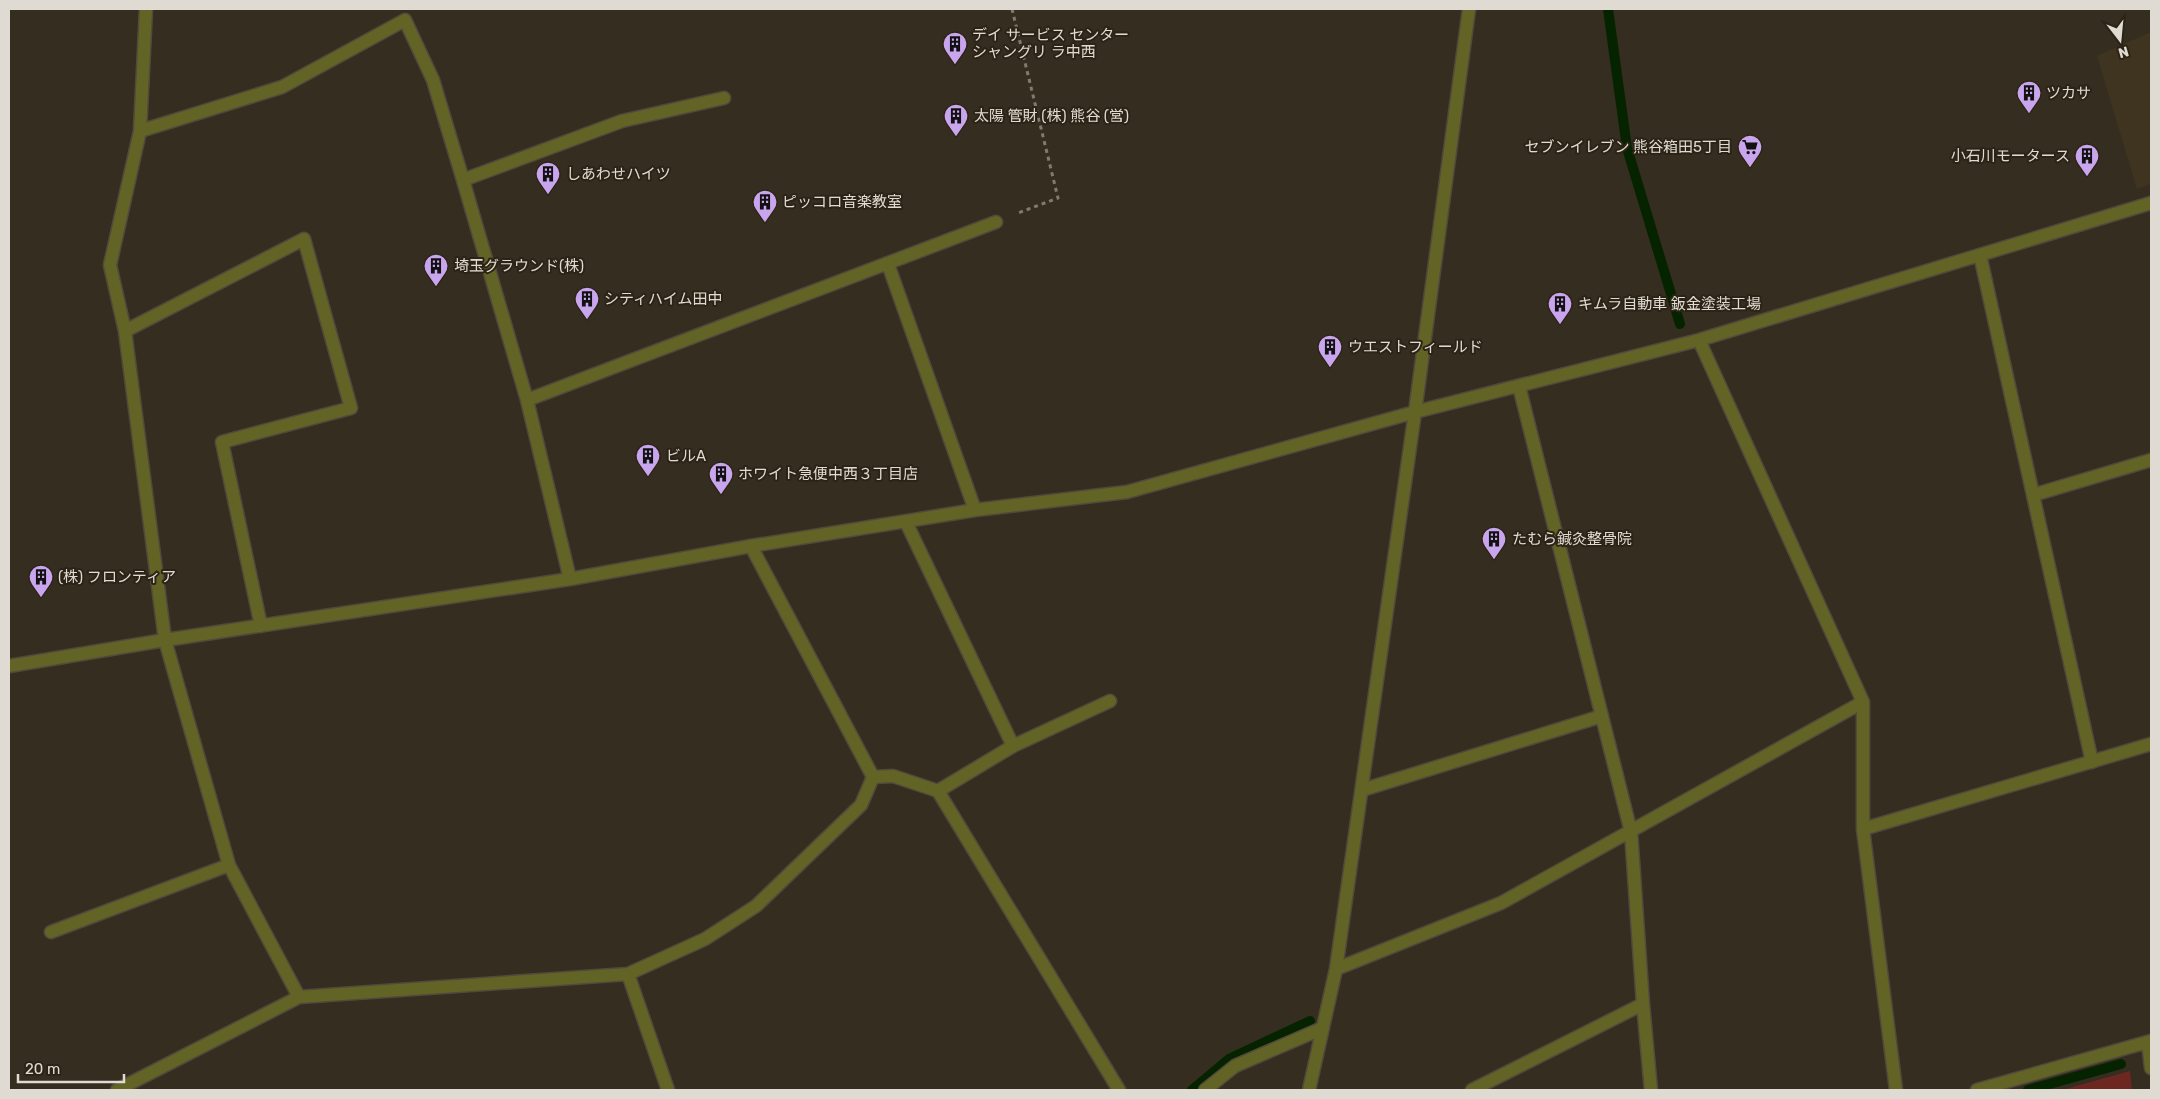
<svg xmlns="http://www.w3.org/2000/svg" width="2160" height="1099" viewBox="0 0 2160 1099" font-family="Rubik,'Noto Sans JP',sans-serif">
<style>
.built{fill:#3f341f}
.green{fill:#6e2720}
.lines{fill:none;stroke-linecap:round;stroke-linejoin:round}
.stream{stroke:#062300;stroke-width:10}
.minor-casing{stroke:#50493c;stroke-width:15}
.path{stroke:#817b6f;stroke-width:3;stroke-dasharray:4 4;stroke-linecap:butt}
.minor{stroke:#626425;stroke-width:12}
.labels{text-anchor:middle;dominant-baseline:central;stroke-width:4;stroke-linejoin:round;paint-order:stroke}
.poi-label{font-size:15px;fill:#e0dbd2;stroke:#2b2315;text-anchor:start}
</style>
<rect width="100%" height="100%" fill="#352d1f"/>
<path class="built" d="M2151,32V184L2137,189L2097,56Z"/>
<path class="green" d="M2130,1071L2132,1090H2062Z"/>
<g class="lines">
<path class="stream" d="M1608,9L1627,148L1680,324
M1192,1090L1229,1059L1310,1021
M2028,1090L2121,1064"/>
<defs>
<path id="minor" d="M146,9L140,131L110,265L125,331L165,640L229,865L299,997
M140,131L282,87L405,20L433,80L463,180L527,400L570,579
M463,180L622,121L724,98
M1980,255L2092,762
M888,264L975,510
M125,331L304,239L351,408L222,442L261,626
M1699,340L1863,702V829L1896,1090
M1519,386L1631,832L1643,1004L1651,1090
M527,400L996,222
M2033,495L2151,460
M906,522L1013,746L938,791L1119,1090
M9,666L165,640L570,579L751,546L975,510L1127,492L1415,412L1699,340L2151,203
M1013,746L1110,701
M873,777L893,776L938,791
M1362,790L1602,716
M1863,829L2151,744
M51,932L229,865
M1336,969L1501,903L1863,702
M628,974L668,1090
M2148,1042L2151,1068
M117,1090L299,997L628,974L705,939L756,906L861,805L873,777L751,546
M1205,1090L1235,1066L1323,1028
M1309,1090L1336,969L1415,412L1469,9
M1472,1090L1643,1004
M1977,1090L2151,1041"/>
</defs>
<use href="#minor" class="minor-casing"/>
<path class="path" d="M1012,9L1058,198L1018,213"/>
<use href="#minor" class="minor"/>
</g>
<defs>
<symbol id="building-pin" viewBox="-11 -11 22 30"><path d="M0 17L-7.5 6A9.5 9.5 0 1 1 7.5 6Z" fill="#c9a5ee" stroke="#2b2315"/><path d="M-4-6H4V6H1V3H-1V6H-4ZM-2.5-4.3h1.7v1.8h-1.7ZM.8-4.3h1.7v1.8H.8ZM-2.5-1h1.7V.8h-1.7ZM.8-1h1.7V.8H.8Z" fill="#111"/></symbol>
<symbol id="supermarket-pin" viewBox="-11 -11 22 30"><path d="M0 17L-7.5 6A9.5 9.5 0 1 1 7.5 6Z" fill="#c9a5ee" stroke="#2b2315"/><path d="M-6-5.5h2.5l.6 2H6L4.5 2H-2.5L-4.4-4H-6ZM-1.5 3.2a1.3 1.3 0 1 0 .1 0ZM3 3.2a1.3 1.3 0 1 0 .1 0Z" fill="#111"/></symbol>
</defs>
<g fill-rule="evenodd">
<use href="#building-pin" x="941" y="30" width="28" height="38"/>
<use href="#building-pin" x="2015" y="79" width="28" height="38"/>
<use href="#building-pin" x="942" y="102" width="28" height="38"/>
<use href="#supermarket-pin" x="1736" y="133" width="28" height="38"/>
<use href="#building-pin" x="2073" y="142" width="28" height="38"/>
<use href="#building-pin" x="534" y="160" width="28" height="38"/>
<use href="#building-pin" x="751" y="188" width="28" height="38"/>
<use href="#building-pin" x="422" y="252" width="28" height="38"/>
<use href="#building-pin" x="573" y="285" width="28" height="38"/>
<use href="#building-pin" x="1546" y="290" width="28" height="38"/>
<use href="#building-pin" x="1316" y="333" width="28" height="38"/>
<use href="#building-pin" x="634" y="442" width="28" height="38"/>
<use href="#building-pin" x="707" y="460" width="28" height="38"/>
<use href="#building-pin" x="1480" y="525" width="28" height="38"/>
<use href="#building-pin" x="27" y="563" width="28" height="38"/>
</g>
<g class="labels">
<g class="poi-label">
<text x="972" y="35">デイ サービス センター<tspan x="972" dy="17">シャングリ ラ中西</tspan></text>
<text x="2046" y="93">ツカサ</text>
<text x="974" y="116">太陽 管財 (株) 熊谷 (営)</text>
<text x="1732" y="147" text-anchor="end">セブンイレブン 熊谷箱田5丁目</text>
<text x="2070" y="156" text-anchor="end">小石川モータース</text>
<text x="566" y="174">しあわせハイツ</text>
<text x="782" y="202">ピッコロ音楽教室</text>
<text x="454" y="266">埼玉グラウンド(株)</text>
<text x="604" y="299">シティハイム田中</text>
<text x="1578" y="304">キムラ自動車 鈑金塗装工場</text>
<text x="1348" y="347">ウエストフィールド</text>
<text x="666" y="456">ビルA</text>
<text x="738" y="474">ホワイト急便中西３丁目店</text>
<text x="1512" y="539">たむら鍼灸整骨院</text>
<text x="58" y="577">(株) フロンティア</text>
</g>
</g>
<rect width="2160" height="1099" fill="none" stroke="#e0dbd2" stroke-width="20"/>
<g transform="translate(2120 40) rotate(164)" stroke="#2b2315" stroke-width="4" paint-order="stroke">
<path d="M0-4L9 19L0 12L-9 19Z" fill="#e0dbd2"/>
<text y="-8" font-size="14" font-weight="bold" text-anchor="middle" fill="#e0dbd2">N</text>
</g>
<path d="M18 1074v8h106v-8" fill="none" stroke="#e0dbd2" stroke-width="2.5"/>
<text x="25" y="1074" font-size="15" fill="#e0dbd2" stroke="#2b2315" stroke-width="4" paint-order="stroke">20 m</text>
</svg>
